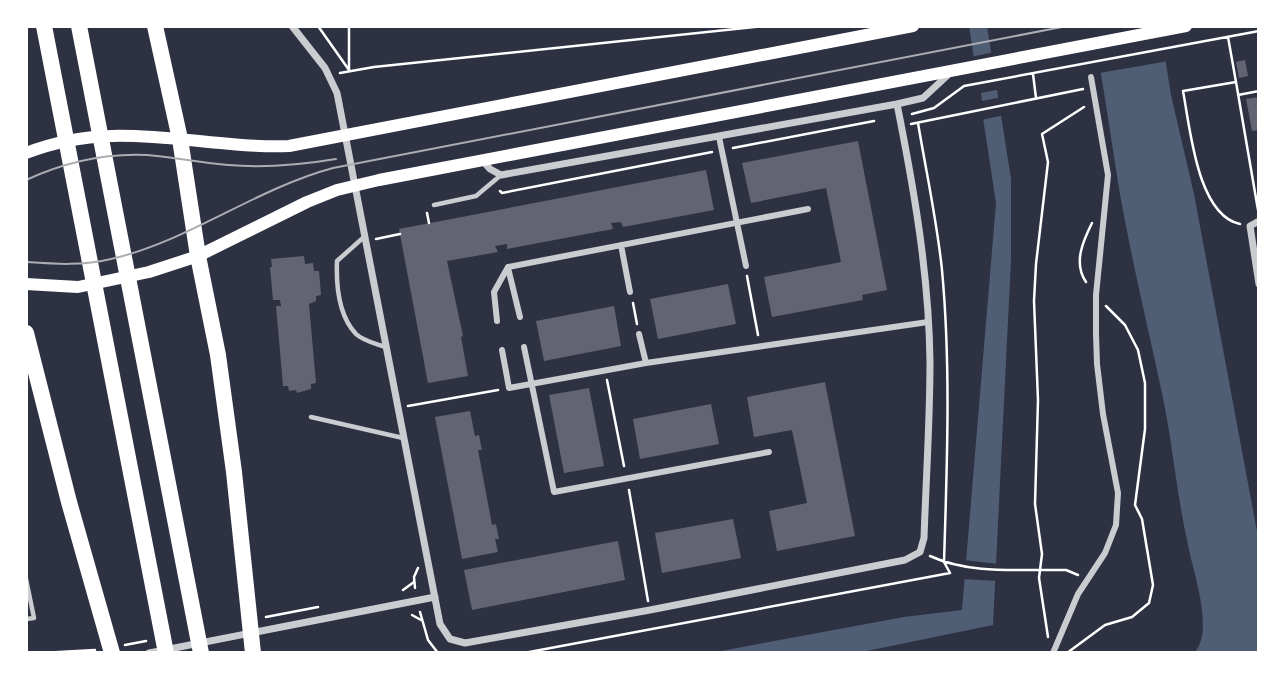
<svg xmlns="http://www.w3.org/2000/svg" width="1285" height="679" viewBox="0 0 1285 679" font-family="Rubik,sans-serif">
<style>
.water{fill:#4f5d75}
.pier{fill:#2d3142}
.building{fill:#626471}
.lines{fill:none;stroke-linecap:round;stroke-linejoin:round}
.path{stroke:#fff;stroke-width:2.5}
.service{stroke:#caccd0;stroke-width:4.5}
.pedestrian{stroke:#caccd0;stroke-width:6}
.minor{stroke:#caccd0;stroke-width:7}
.secondary{stroke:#fff;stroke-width:12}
.motorway{stroke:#fff;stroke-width:16}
.tram{stroke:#abadb3;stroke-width:2}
</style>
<rect width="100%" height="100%" fill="#2d3142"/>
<path class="water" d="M969,26H987L1011,179V260L993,625L857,653H710L904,617L962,610L996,203Z
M1092,26H1160L1171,95L1194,194L1259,542V653H1194C1215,631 1193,572 1188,545C1177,496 1173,447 1163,398C1149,332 1133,266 1121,200C1111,142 1104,84 1092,26Z"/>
<path class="pier" d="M1088,26H1164L1169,61L1099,73Z
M995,52L1001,89L981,93L982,101L1002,97L1005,115L981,120L970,57Z
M963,560L999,564V581L961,579Z"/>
<path class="building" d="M1245,60L1248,76L1239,78L1236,62Z
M1259,97V130L1252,131L1246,99Z
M858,141L887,290L862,295L863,300L772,317L764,277L841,262L826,188L751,203L742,163Z
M706,170L714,210L623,227L621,222L611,223L613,229L507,249V244L495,246L498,252L447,261L463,336L461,337L468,376L428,383L399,229Z
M304,256L305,264L313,263L314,271H319L321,295L316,296V301L309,304L316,383L311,384V389L297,393L296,390L289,391L288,386H283L276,306H281L280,300H273L270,267H272L271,259Z
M728,284L736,324L658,339L650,299Z
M614,306L621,346L544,361L536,321Z
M825,382L855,536L777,551L769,511L807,503L792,430L754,437L747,397Z
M589,388L604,466L564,473L549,395Z
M711,404L719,444L640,459L633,419Z
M470,411L475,436L479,435L482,450H478L492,525L496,524L499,539H495L498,552L462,559L435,417Z
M733,519L741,558L662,573L655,533Z
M618,541L625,580L472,610L464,570Z"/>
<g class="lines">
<path class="path" d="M318,26L349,70
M1228,37L1236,82L1183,91C1190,127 1197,215 1240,224
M349,70V26
M340,73L374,67L764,26
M1033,74L1036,98
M1236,82L1258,210
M1238,95L1259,91
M912,114L934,108L964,86L1259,31
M911,124L1083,89
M733,148L874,121
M500,191L502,193L712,152
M427,213L429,223
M376,239L400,234
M747,276L758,335
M1086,282C1073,263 1083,241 1092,223
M633,303L637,324
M607,380L624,466
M408,406L498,390
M629,490L648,601
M930,556C971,575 1021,569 1066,570L1078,575
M415,588L414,577L418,568
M403,590L414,582
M420,612L428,640L438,653
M412,615L421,620
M266,617L318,607
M1048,637L1039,578L1042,554L1035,504L1038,400L1034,301L1036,264L1048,162L1042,134L1084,107
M125,645L146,641
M41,653L95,650
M524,653L950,573L944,562C947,465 951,367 942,270C937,221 926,171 918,123
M1067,653L1105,625L1132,617L1149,603L1153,585L1142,519L1135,505L1145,429V383L1138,350L1125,325L1106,306"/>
<path class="service" d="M434,205L476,196L501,175
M364,237L337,261C336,286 338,315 356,334C363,341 378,344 387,348
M311,417L403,438
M26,579L34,618L26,619"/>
<path class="pedestrian" d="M719,137L746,266
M621,245L630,292
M508,268L520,317
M497,321L494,292L508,267L808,209
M639,334L646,363
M524,347L554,492L769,452
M502,350L509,388L646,363L928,322
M1053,653L1078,594L1105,553L1116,525L1118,493L1103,414L1097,364L1096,334V295L1108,175L1091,77"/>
<path class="minor" d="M292,26L325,68L337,93L440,624L450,639L465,643L650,610L905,560L920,552L924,538C926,479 930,421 930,362C929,275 914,189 897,104
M482,160L490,169L501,175L897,104L923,98L950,73
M1259,221L1250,226L1259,284
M149,653L435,597"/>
<path class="secondary" d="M26,153C117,117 196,149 289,146L913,26
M26,284L78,287L149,272L198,256L307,202L337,190L379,180L1186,26"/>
<path class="motorway" d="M44,26L166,653
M79,26L201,653
M155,26L180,139L198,256L218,355L234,472L253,653
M26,333L69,502L112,653"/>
<path class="tram" d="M26,180C65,162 104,153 147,155C174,157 201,163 228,165C264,168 300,165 336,159
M26,262C55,264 83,266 111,259C187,242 255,189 333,168L1067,26"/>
</g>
<rect width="1285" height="679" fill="none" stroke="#ffffff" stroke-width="56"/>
</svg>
